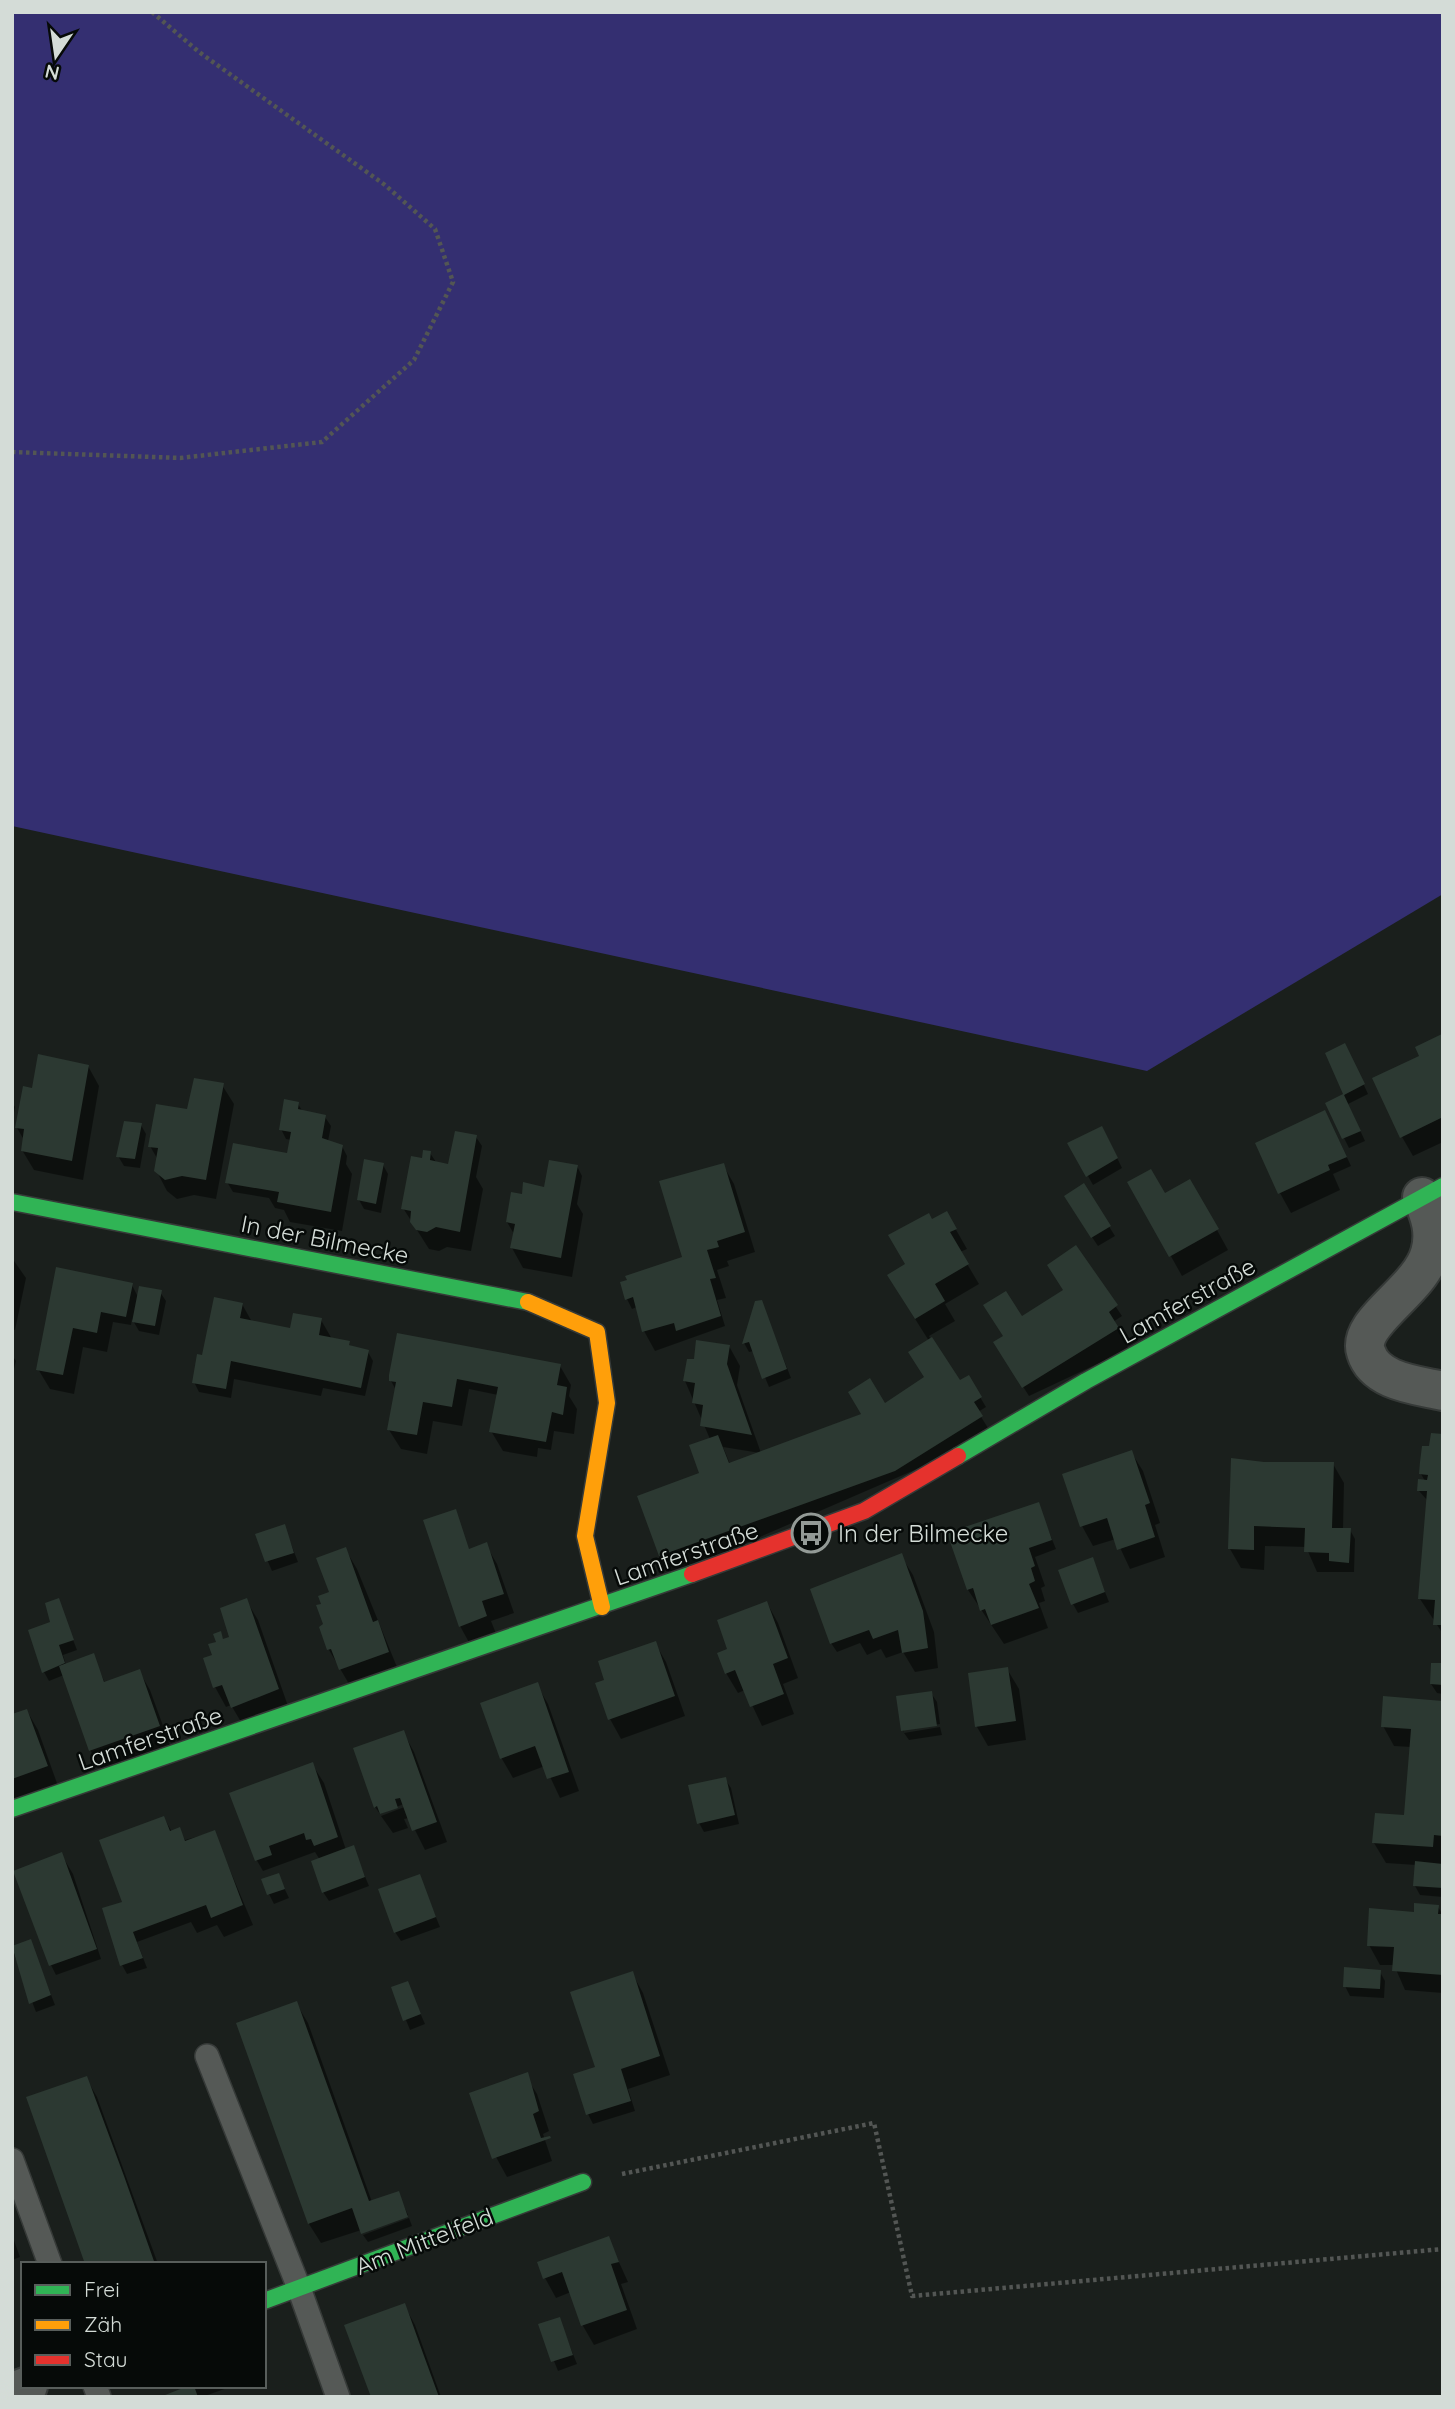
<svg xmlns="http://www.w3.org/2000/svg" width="1455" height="2409" viewBox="0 0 1455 2409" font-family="Quicksand,sans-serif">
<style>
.green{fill:#342f71}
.shadow{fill:#0007;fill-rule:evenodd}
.building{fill:#2c3932}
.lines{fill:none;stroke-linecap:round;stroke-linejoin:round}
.lane-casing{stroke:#363a38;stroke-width:26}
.street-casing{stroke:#363a38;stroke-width:42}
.fast-casing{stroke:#363a38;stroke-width:19}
.slow-casing{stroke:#363a38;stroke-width:19}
.jam-casing{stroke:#363a38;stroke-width:19}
.path{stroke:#535654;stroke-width:4.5;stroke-dasharray:3.5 3.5;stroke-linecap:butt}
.lane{stroke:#555956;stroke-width:23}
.street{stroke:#555956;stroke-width:38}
.fast{stroke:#30b455;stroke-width:16}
.slow{stroke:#ff9f0a;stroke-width:16}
.jam{stroke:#e5322d;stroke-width:16}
.labels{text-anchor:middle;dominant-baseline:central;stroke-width:5;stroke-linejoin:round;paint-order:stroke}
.street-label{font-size:24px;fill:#d4dcd7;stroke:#060a08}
.poi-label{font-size:24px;fill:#d4dcd7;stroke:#060a08;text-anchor:start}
</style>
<rect width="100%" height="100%" fill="#1a1f1c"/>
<path class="green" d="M12,12H1443V894L1147,1071L12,826Z"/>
<path class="shadow" d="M1441,1037L1443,1142L1413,1156L1402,1137L1421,1057Z
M1327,1054L1350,1055L1368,1094L1348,1104L1365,1141L1349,1148L1327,1104L1345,1095Z
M88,1066L99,1086L83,1180L34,1170L22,1150L24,1140L17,1128L33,1090Z
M222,1085L234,1104L216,1199L194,1195L177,1199L167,1191L156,1170L158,1160L150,1146Z
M12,1102L15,1107L12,1123Z
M298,1104L303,1112L325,1117L331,1126L328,1141L342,1146L347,1156L346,1164L352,1174L342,1231L290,1222L284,1210L275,1208L269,1198L233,1192L227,1182L289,1155L291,1140L286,1139L281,1129Z
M1330,1121L1351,1166L1333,1174L1340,1190L1291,1213L1280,1193Z
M141,1125L146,1134L140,1168L124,1166L118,1156Z
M476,1137L482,1146L476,1177L483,1189L471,1251L447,1247L439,1251L429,1249L403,1208L423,1160L430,1153L436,1162L450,1165Z
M1107,1137L1122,1168L1093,1185L1070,1144Z
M383,1165L388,1174L381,1213L364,1209L359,1200Z
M723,1165L734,1184L755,1252L727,1261L729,1266L717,1270L726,1298L717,1300L725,1326L655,1351L644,1331L637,1307L632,1309L627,1299L622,1283L684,1258Z
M577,1166L582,1176L577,1204L583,1214L572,1277L523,1268L512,1248L514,1234L507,1222L523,1196L545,1189Z
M1190,1181L1228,1250L1182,1276L1130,1183L1164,1196Z
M1083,1185L1115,1236L1098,1246L1071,1206Z
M947,1214L967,1249L960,1252L979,1284L945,1304L955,1321L929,1336L959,1383L968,1377L986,1407L978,1412L993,1436L672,1575L661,1555L702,1474L710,1439L685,1381L696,1361L729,1346L740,1366L737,1385L761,1453L885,1405L926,1378L929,1341L900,1295L907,1265L932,1222ZM723,1447L760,1453L730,1464Z
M1076,1247L1122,1316L1113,1322L1129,1349L1029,1396L1001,1352L1004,1337L1021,1318L1065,1290Z
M12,1258L26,1278L15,1330L12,1329Z
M57,1269L132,1285L138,1297L160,1292L166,1301L159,1335L139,1331L132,1319L131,1325L113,1322L107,1352L83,1347L74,1394L50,1389L38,1369Z
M761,1302L791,1378L769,1387L754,1351L749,1352L744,1343L756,1303Z
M242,1304L252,1322L291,1330L321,1320L332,1339L368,1352L373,1361L365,1396L323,1388L321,1396L234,1379L231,1398L199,1392L194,1382L203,1357Z
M12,1355L16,1361L12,1377Z
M560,1366L571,1385L569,1396L577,1409L574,1434L554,1431L551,1450L538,1448L537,1457L503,1451L491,1431L498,1395L469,1389L462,1426L433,1421L427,1454L401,1449L389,1430L396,1390L391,1381Z
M1443,1435V1634L1420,1599L1427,1500L1419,1491L1425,1481L1421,1474L1428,1448Z
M1131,1452L1143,1471L1160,1523L1155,1525L1165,1557L1130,1569L1116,1539L1093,1546L1082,1526L1065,1475Z
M1264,1464H1333L1344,1483L1343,1530H1350L1355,1539L1354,1572H1317L1306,1547L1265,1546L1264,1570L1241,1568L1230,1549Z
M1038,1505L1056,1549L1035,1557L1045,1586L1041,1588L1045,1601L1039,1603L1048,1628L1004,1644L968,1590L949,1534Z
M455,1511L471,1558L486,1545L497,1564L514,1613L491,1621L497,1636L471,1646L460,1626Z
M284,1526L298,1562L272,1571L257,1536Z
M345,1549L357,1569L399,1672L352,1689L329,1650L321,1627L325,1625L324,1605L331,1593Z
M901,1556L913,1575L934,1632L938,1668L915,1672L903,1652L886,1658L881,1649L867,1655L860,1643L837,1652L831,1643Z
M1092,1559L1109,1602L1078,1613L1073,1604Z
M246,1600L258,1620L289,1709L244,1727L231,1705L226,1707L215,1687L214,1656L220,1633L224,1641L232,1638Z
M58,1601L77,1650L63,1655L66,1665L93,1656L105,1683L139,1671L150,1690L170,1745L102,1770L90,1750L64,1675L49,1681L44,1672Z
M767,1603L778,1623L798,1678L783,1684L794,1714L762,1726L745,1690L738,1693L726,1673L730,1650Z
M655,1643L666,1662L685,1716L621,1739L610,1719L607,1681Z
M1443,1665V1694L1437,1693L1431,1684Z
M1007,1669L1019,1689L1026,1740L988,1746L977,1727L970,1675Z
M537,1685L548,1704L579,1791L560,1798L545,1766L513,1778L502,1759L482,1704Z
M931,1693L937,1702L940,1724L904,1729V1733L898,1698Z
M1443,1703V1897L1420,1895L1415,1886L1416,1865L1386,1863L1374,1843L1406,1817L1411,1747L1394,1746L1383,1726Z
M27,1711L38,1730L58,1786L12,1802V1716Z
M940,1727L942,1735L909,1740L904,1733Z
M403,1732L414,1752L447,1842L425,1850L409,1818L404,1819L408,1828L393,1833L381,1816L407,1806L406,1803L380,1814L375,1807Z
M312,1764L324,1783L346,1850L353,1848L369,1886L329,1901L323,1892L320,1860L315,1852L263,1871L252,1852Z
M725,1779L731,1788L739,1824L704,1832L699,1823Z
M164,1818L172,1832L179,1829L185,1840L214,1832L253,1925L224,1937L217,1925L197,1933L191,1922L137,1942L147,1968L127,1974L122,1965L124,1903Z
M61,1854L73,1874L101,1959L56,1975L51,1965Z
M278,1875L289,1898L274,1904L269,1894Z
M419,1876L440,1927L401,1941L395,1932Z
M1438,1907L1443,1915V1993L1405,1990L1394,1965H1380L1369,1945Z
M30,1941L55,2005L36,2012L12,1949Z
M1380,1972L1385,1981L1384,1998L1350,1996L1345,1986Z
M632,1973L643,1993L670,2075L628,2089L635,2111L593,2124L588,2114Z
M407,1983L425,2024L410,2030L393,1988Z
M296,2003L308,2023L372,2202L398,2193L408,2215L321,2243L309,2224L238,2024Z
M525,2075L537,2094L549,2131L543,2134L552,2161L507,2177L496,2157Z
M86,2078L97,2097L158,2264H87Z
M409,2218L412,2226L368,2242L363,2235Z
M12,2235L20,2257L12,2260Z
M608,2238L628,2282L621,2284L637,2329L594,2345L583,2326L571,2292L556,2298L545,2278Z
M404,2305L415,2325L441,2397H372Z
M559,2319L577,2364L558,2371L540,2326Z
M188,2386L230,2387L202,2397H164Z"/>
<path class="building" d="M1442,1034L1443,1117L1400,1138L1372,1078L1419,1056L1415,1047Z
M1345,1043L1365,1084L1344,1095L1361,1131L1342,1139L1325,1103L1343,1094L1325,1053Z
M38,1054L89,1065L72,1161L21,1151L24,1129L15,1128L23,1086L32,1088Z
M194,1078L224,1083L206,1180L182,1176L165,1180L154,1171L158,1148L148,1147L156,1104L187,1109Z
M284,1099L299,1102L298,1109L326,1115L322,1138L343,1145L331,1212L277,1202L279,1192L225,1183L233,1143L287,1153L291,1132L279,1130Z
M1325,1110L1347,1157L1328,1165L1330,1170L1278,1194L1255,1143Z
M124,1121L142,1123L135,1159L116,1157Z
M1102,1126L1118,1158L1086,1177L1067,1143Z
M455,1131L477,1135L460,1232L436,1227L427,1232L416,1230L410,1222L411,1211L401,1209L411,1156L422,1158L423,1150L431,1151L430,1160L448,1164Z
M364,1159L384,1163L376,1204L357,1200Z
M549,1160L578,1165L561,1258L510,1248L515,1224L506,1222L511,1192L522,1194L523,1182L544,1187Z
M724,1163L745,1232L717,1241L719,1247L707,1250L716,1278L710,1279L721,1316L676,1331L674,1323L642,1332L633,1297L625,1300L620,1282L627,1280L625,1276L682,1257L659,1181Z
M1151,1169L1165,1193L1190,1179L1219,1229L1169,1257L1127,1182Z
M1084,1183L1111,1226L1091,1238L1064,1196Z
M947,1211L957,1229L950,1232L969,1264L935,1284L945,1301L915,1319L887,1275L905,1264L888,1235L929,1213L932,1219Z
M1076,1245L1118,1305L1109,1312L1119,1328L1022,1388L993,1342L1003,1336L983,1305L1006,1291L1022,1316L1063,1290L1047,1265Z
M56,1267L133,1283L126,1317L101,1312L97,1333L73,1328L63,1375L36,1370Z
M139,1286L162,1290L155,1326L132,1322Z
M214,1297L243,1303L240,1318L290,1328L293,1313L322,1318L319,1335L350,1341L349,1345L369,1350L361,1388L231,1361L226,1389L192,1383L197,1354L202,1355Z
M762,1300L787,1369L762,1379L749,1342L742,1344L755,1301Z
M397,1333L561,1364L557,1385L567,1387L563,1415L552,1412L546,1442L489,1432L498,1387L457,1379L452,1407L423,1402L417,1435L387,1430L396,1382L389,1381V1375Z
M932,1337L960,1380L969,1375L982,1397L974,1402L983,1416L895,1471L659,1556L637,1496L699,1473L689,1445L718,1435L729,1463L861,1414L848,1392L870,1378L885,1403L924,1377L908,1352Z
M696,1340L730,1345L727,1364L752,1435L700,1426L703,1405L692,1403L695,1383L683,1381L687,1359H694Z
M1431,1433L1443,1434V1625H1433L1435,1600L1418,1599L1427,1491H1417L1418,1479L1427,1480L1428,1475L1419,1474L1420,1462L1422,1446H1429Z
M1132,1450L1150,1503L1145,1505L1155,1537L1117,1550L1107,1518L1080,1527L1062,1474Z
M1231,1458L1264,1462H1334L1332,1528H1351L1349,1563L1329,1561V1553L1304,1552L1305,1528L1254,1526V1550L1228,1549Z
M1039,1502L1052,1540L1029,1548L1035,1566L1031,1568L1035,1581L1029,1584L1039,1608L991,1625L985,1609L980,1611L973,1588L967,1590L947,1533Z
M456,1509L469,1549L487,1542L504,1594L482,1601L487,1616L459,1627L423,1520Z
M285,1524L294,1553L265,1562L255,1534Z
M346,1547L373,1622L378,1620L389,1652L339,1670L331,1649L327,1650L319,1627L323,1624L316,1605L321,1604L318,1596L329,1592L316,1558Z
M902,1553L923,1611L928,1648L902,1653L898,1630L873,1639L869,1630L830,1644L810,1589Z
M1093,1557L1105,1592L1071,1605L1058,1570Z
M59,1598L74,1640L59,1645L65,1663L42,1673L28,1630L50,1622L45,1603Z
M247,1598L279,1689L231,1708L222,1685L213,1688L203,1658L212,1655L208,1644L216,1642L213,1634L221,1631L223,1639L229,1637L220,1608Z
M767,1601L788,1658L773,1664L784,1694L750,1707L735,1670L725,1674L717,1653L727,1649L717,1620Z
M656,1641L675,1696L608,1720L595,1683L604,1680L598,1661Z
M94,1653L104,1682L140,1669L160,1726L89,1751L59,1666Z
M1431,1663H1443V1685L1430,1684Z
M1008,1667L1016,1721L975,1727L968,1673Z
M538,1682L569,1772L547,1779L535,1746L500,1759L480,1703Z
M932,1691L937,1726L901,1731L896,1696Z
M1383,1696L1443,1701V1836L1434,1835L1433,1847L1372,1843L1375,1813L1404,1815L1411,1729L1381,1727Z
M27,1709L48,1766L12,1779V1714Z
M404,1730L437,1822L412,1831L400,1798L395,1799L398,1808L380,1814L377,1806L374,1808L353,1748Z
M313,1762L338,1837L314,1846L311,1839L306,1840L304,1833L269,1846L272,1855L255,1861L229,1793Z
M726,1777L735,1815L697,1824L688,1785Z
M164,1816L170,1831L180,1827L185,1841L215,1830L243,1905L211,1918L206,1905L133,1932L143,1958L120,1966L102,1908L122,1902L99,1840Z
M354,1845L365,1877L322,1893L311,1861Z
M62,1852L97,1949L49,1966L13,1871Z
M1415,1861L1443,1864V1888L1413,1886Z
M279,1873L285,1889L267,1895L261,1879Z
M420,1874L436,1917L394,1933L378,1889Z
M1414,1903L1439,1905L1438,1914H1443V1975L1392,1971L1394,1947L1367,1946L1369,1908L1414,1912Z
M31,1939L51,1995L29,2004L12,1946Z
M1344,1967L1381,1970L1380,1989L1343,1987Z
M633,1971L660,2056L621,2069L631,2101L586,2115L573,2074L595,2067L570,1992Z
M408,1981L421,2014L403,2021L391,1987Z
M297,2001L369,2201L399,2191L408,2217L361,2234L352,2208L308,2224L236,2023Z
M528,2072L539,2111L533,2114L541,2138L550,2136L551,2138L492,2159L469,2093Z
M87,2076L124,2176L155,2264H85L26,2097Z
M609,2236L619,2262L611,2264L627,2310L581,2326L562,2272L543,2279L537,2262Z
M405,2303L424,2356L439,2397H371L344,2325Z
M560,2317L573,2355L551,2362L538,2324Z
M188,2386H194L198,2397H160Z"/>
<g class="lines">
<defs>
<path id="lane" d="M207,2056L299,2288L338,2397
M12,2160L50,2264
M95,2386L99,2397"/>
<path id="street" d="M1422,1197C1430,1216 1436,1232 1430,1253C1420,1291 1356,1322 1366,1352C1375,1382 1417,1385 1443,1391
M12,2392L28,2386"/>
<path id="fast" d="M12,1202L528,1302
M958,1456L1086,1381L1443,1186
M12,1809L692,1574
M264,2301L583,2182"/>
<path id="slow" d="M528,1302L597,1332L607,1403L585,1536L602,1607"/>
<path id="jam" d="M692,1574L864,1511L958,1456"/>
</defs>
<use href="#lane" class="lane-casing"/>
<use href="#street" class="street-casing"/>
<use href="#fast" class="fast-casing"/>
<use href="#slow" class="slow-casing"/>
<use href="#jam" class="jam-casing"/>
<path class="path" d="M12,452L180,458L322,442L414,360L453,282L435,229L385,185L199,52L152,12
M622,2174L874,2123L912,2296L1443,2249"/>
<use href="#lane" class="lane"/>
<use href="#street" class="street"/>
<use href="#fast" class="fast"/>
<use href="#slow" class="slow"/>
<use href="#jam" class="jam"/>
</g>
<defs>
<symbol id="bus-ring" viewBox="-11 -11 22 22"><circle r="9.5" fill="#060a08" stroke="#939a96" stroke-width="1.5"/><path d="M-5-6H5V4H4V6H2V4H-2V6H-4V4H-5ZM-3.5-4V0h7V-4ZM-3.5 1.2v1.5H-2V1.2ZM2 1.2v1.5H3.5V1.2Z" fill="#939a96"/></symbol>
</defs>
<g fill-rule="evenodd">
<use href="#bus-ring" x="789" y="1511" width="44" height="44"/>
</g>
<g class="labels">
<g class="street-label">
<text transform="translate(325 1239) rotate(11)">In der Bilmecke</text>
<text transform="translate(1187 1300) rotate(-29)">Lamferstraße</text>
<text transform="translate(686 1553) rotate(-19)">Lamferstraße</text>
<text transform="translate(150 1738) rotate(-19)">Lamferstraße</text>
<text transform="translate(424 2241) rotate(-21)">Am Mittelfeld</text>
</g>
<g class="poi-label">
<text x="838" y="1533">In der Bilmecke</text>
</g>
</g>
<rect width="1455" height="2409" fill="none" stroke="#d4dcd7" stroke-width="28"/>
<rect x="21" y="2262" width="245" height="126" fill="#060a08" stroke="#585e5b" stroke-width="2"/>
<rect x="35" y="2285" width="35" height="10" fill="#30b455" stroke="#585e5b" stroke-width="2"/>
<text x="84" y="2297" font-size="21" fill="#d4dcd7">Frei</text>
<rect x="35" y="2320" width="35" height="10" fill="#ff9f0a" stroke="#585e5b" stroke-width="2"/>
<text x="84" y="2332" font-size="21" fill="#d4dcd7">Zäh</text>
<rect x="35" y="2355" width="35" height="10" fill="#e5322d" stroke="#585e5b" stroke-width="2"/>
<text x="84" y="2367" font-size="21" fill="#d4dcd7">Stau</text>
<g transform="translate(56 56) rotate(193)" stroke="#060a08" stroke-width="5" paint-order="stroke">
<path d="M0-5L12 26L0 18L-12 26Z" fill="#d4dcd7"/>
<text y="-10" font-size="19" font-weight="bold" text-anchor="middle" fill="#d4dcd7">N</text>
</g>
</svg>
